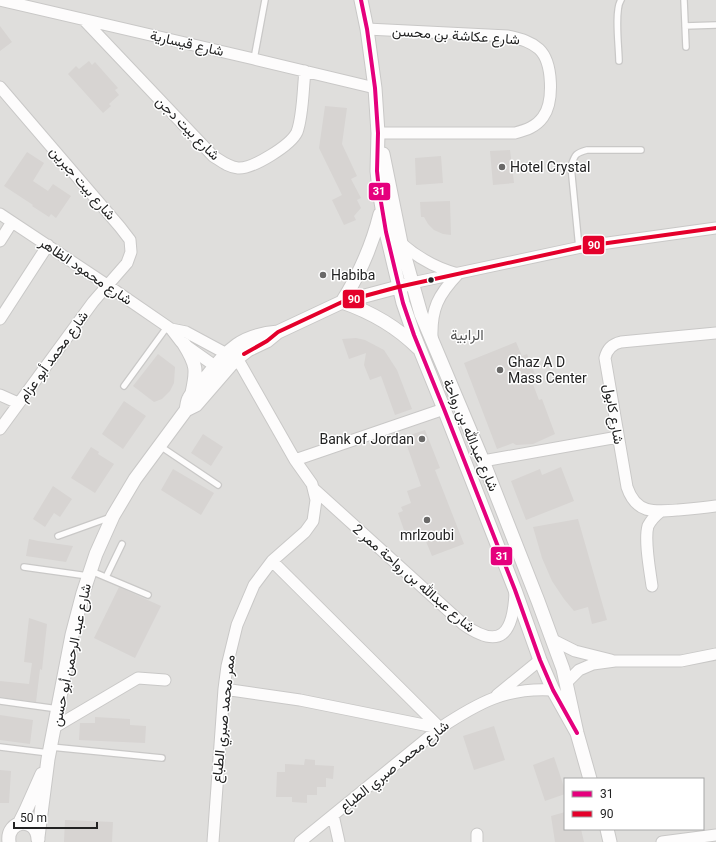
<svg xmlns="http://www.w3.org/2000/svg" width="716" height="842" viewBox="0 0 716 842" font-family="Roboto,Vazirmatn,sans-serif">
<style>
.residential{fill:#dfdedc;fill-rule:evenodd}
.building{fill:#d7d4d2}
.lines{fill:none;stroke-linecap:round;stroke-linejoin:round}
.service-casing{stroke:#c9c8c7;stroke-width:8}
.minor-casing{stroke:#c9c8c7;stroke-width:13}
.tertiary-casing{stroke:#c9c8c7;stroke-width:15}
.service{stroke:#fdfcfc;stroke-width:5.5}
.minor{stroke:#fdfcfc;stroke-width:11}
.tertiary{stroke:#fdfcfc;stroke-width:13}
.bus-1-casing{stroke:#fff;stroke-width:7}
.bus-2-casing{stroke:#fff;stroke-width:7}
.bus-1{stroke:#e5007d;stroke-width:4}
.bus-2{stroke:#e4002b;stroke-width:4}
.poi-dot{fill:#6a6968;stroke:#fff;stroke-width:1.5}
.bus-dot{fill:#222;stroke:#fff;stroke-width:1.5}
.labels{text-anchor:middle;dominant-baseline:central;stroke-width:3;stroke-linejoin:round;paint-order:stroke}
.street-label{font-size:14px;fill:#222;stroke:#fff}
.poi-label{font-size:14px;fill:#222;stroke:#fff;text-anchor:start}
.neighbourhood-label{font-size:15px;fill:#555;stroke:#fff}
.line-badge{stroke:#fff;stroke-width:1.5}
.badge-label{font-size:11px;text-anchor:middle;font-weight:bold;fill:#fff}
</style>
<rect width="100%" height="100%" fill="#f0eeeb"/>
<path class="residential" d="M0,0H716V842H0ZM565,779H703V829H565Z"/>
<path class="building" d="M0,26L12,42L0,51Z
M89,61L92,65L95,62L118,88L115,90L119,95L109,104L111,106L103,113L68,74L76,66L79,69Z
M325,106L347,108L342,144L357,176L351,179L361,198L357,200L361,208L354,216L356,220L344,225L332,200L342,195L319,148Z
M510,150L514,183L493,185L490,151Z
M27,152L44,163L33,181L48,191L53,184L71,196L56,218L51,214L49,217L32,206L33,205L4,186Z
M441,156L443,183L416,185L415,158Z
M450,201L451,235L443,234L434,230L428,224L424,217H421L420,202Z
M356,338L365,340L384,350L397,370L412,409L395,415L381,376L370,380L364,365L366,353L349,359L342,339Z
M516,342L522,356L527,354L536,377L531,379L539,400L542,399L555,434L533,444L516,445L513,443L497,449L464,363Z
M158,354L175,367L174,383L170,391L162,399L154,402L133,386Z
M124,401L146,416L123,449L102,434Z
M425,430L440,468L435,470L464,544L432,556L420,527L405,533L398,513L403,511L401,507L411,503L407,491L421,486L404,437Z
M203,434L223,447L211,466L191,453Z
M91,447L99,452L98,454L114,464L95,493L71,478Z
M561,467L574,501L526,520L511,481L540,469L542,475Z
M173,469L214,493L201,515L161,490Z
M53,486L72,499L60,517L54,513L45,527L33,519Z
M578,519L607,620L592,624L588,607L574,611L564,599L552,581L542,558L533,527Z
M29,539L38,541L73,546L66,562L26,556Z
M119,587L161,606L135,658L94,638Z
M29,618L47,624L42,670L40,669L36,702L0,697V681L29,684L32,663L24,662Z
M0,715L33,720L30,744L0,740Z
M95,717L130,719V725L146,726L145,743L79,740L80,723H95Z
M494,726L505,760L474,770L463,736Z
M554,757L565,790V794L545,801L533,765Z
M305,759L315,760V765L334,766L333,779L326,778V787H317V795H307V803L292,802V797H276L277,772H285V764L304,765Z
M0,770L11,771L9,803H0Z
M565,812V829H581L584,842H555L551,816Z
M65,820L113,822L112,842H64Z"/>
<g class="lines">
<defs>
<path id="service" d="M684,0L686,47
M685,26L716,25
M254,59L265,0
M619,61C619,48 614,10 621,0
M579,248L571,166C575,154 576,153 587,150H641
M124,386L167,327
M160,446L218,485
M58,536L111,517
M24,567L88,576
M91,571L148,595
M106,577L122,544
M0,701L58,709
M0,747L49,753
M51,747L162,758"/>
<path id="minor" d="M0,0L254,59L375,88
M84,20L213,156C221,161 228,167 238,168C253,169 291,145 297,132C303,116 303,88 305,71
M367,29L508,36C520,39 530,41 539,49C553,62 554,102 543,117C536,127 526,130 515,133H378
M0,87L120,227L130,240L131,252L127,263L93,302L0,429
M0,214L107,285L171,329L181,342L222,371
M0,241L12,222
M401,243C418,258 435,268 458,274C438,295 431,309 432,338
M412,283L586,246L716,228
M0,319L48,245
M171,329L186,332L225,353L241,365L295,460L312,484L316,500L313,521L305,532L272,561L254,585L237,625L227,666L224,689L213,842
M716,333L621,342C612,344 607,349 605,358L627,487C636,514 654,512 678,510C691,509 703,508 716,506
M0,395L18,403
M295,460L444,409
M483,461L618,437
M314,489L463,624C501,651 513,633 515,593
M272,561L440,728
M652,586C650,571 644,540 648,526C651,520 655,516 660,512
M553,640L575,651L611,660
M566,683L579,670L593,664L615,661H681L716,654
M224,689L300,700L439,728
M497,695L540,660
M55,727L138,678L165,680
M333,815L339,842
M477,834V842
M300,842L440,728C478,703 506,687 553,690
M662,842L716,835"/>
<path id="tertiary" d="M361,0L367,29L375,88L378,133L377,171L379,190L386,232L403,303L414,335L444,409L515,590L540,660L553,690L577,733
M383,154L401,243L421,314L483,461L538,601L563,669L577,733L590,779
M380,214C372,246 359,275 342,302C371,312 396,326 418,348
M184,344C197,365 197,370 192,393
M186,410L196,405L235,360L248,350L267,341L278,332L342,302L406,285
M19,824L26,810L42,774
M607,829L610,842
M38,837L48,759L72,635L83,593L96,554L113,516L135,479L186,410C187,406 187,401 189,398C193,390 201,383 207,376C229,349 241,335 278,332
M9,842C6,819 37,816 38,839"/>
</defs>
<use href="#service" class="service-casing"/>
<use href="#minor" class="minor-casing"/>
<use href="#tertiary" class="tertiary-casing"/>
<use href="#service" class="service"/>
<use href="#minor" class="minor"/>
<use href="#tertiary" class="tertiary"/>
<defs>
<path id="bus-1" d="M361,0L367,29L375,88L378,133L377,171L379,190L386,232L403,303L414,335L444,409L515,590L540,660L553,690L577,733"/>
<path id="bus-2" d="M244,354L267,341L278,332L342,302L398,287L586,246L716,228"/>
</defs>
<use href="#bus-1" class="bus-1-casing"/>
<use href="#bus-2" class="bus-2-casing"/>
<use href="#bus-1" class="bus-1"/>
<use href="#bus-2" class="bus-2"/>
</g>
<g class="poi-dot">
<circle cx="502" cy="167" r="4"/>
<circle cx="323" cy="275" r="4"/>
<circle cx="500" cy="370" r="4"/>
<circle cx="422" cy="439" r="4"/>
<circle cx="427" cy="520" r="4"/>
</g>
<circle class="bus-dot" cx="431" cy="280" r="3.5"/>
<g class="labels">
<g class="street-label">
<text transform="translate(456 35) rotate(4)">شارع عكاشة بن محسن</text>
<text transform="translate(187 43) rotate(13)">شارع قيسارية</text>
<text transform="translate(188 128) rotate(45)">شارع بيت دجن</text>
<text transform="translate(83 183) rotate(49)">شارع بيت جبرين</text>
<text transform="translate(86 271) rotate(34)">شارع محمود الظاهر</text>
<text transform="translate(53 356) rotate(-54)">شارع محمد أبو عزام</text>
<text transform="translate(614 414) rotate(80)">شارع كابول</text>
<text transform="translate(471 435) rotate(67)">شارع عبدالله بن رواحة</text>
<text transform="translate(414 578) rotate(41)">شارع عبدالله بن رواحة ممر 2</text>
<text transform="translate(71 655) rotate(-78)">شارع عبد الرحمن أبو حسن</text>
<text transform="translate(223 719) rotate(-84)">ممر محمد صبري الطباع</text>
<text transform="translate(394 766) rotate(-39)">شارع محمد صبري الطباع</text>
</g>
<g class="poi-label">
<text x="510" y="167">Hotel Crystal</text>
<text x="331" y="275">Habiba</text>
<text x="508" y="362">Ghaz A D<tspan x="508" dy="16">Mass Center</tspan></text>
<text x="414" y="439" text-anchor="end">Bank of Jordan</text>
<text x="427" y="535" text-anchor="middle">mrlzoubi</text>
</g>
<g class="neighbourhood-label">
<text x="467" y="335">الرابية</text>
</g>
</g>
<g class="line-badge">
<rect x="368" y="182" width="23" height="19" rx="4" fill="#e5007d"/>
<rect x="582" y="235" width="23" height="20" rx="4" fill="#e4002b"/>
<rect x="342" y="289" width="23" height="20" rx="4" fill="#e4002b"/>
<rect x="490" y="546" width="23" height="20" rx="4" fill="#e5007d"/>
</g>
<g class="badge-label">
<text x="379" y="195">31</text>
<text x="594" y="249">90</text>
<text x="354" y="303">90</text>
<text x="502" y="560">31</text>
</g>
<rect x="564" y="778" width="140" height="52" fill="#ffffff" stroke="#a7a7a7"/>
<rect x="572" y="791" width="20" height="6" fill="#e5007d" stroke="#a7a7a7"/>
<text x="600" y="798" font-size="12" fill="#222222">31</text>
<rect x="572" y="811" width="20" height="6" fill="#e4002b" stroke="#a7a7a7"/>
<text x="600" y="818" font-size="12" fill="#222222">90</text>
<path d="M14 822v6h83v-6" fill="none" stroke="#222222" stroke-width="2"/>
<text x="20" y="822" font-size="12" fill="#222222" stroke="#ffffff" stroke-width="3" paint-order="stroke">50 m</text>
</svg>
